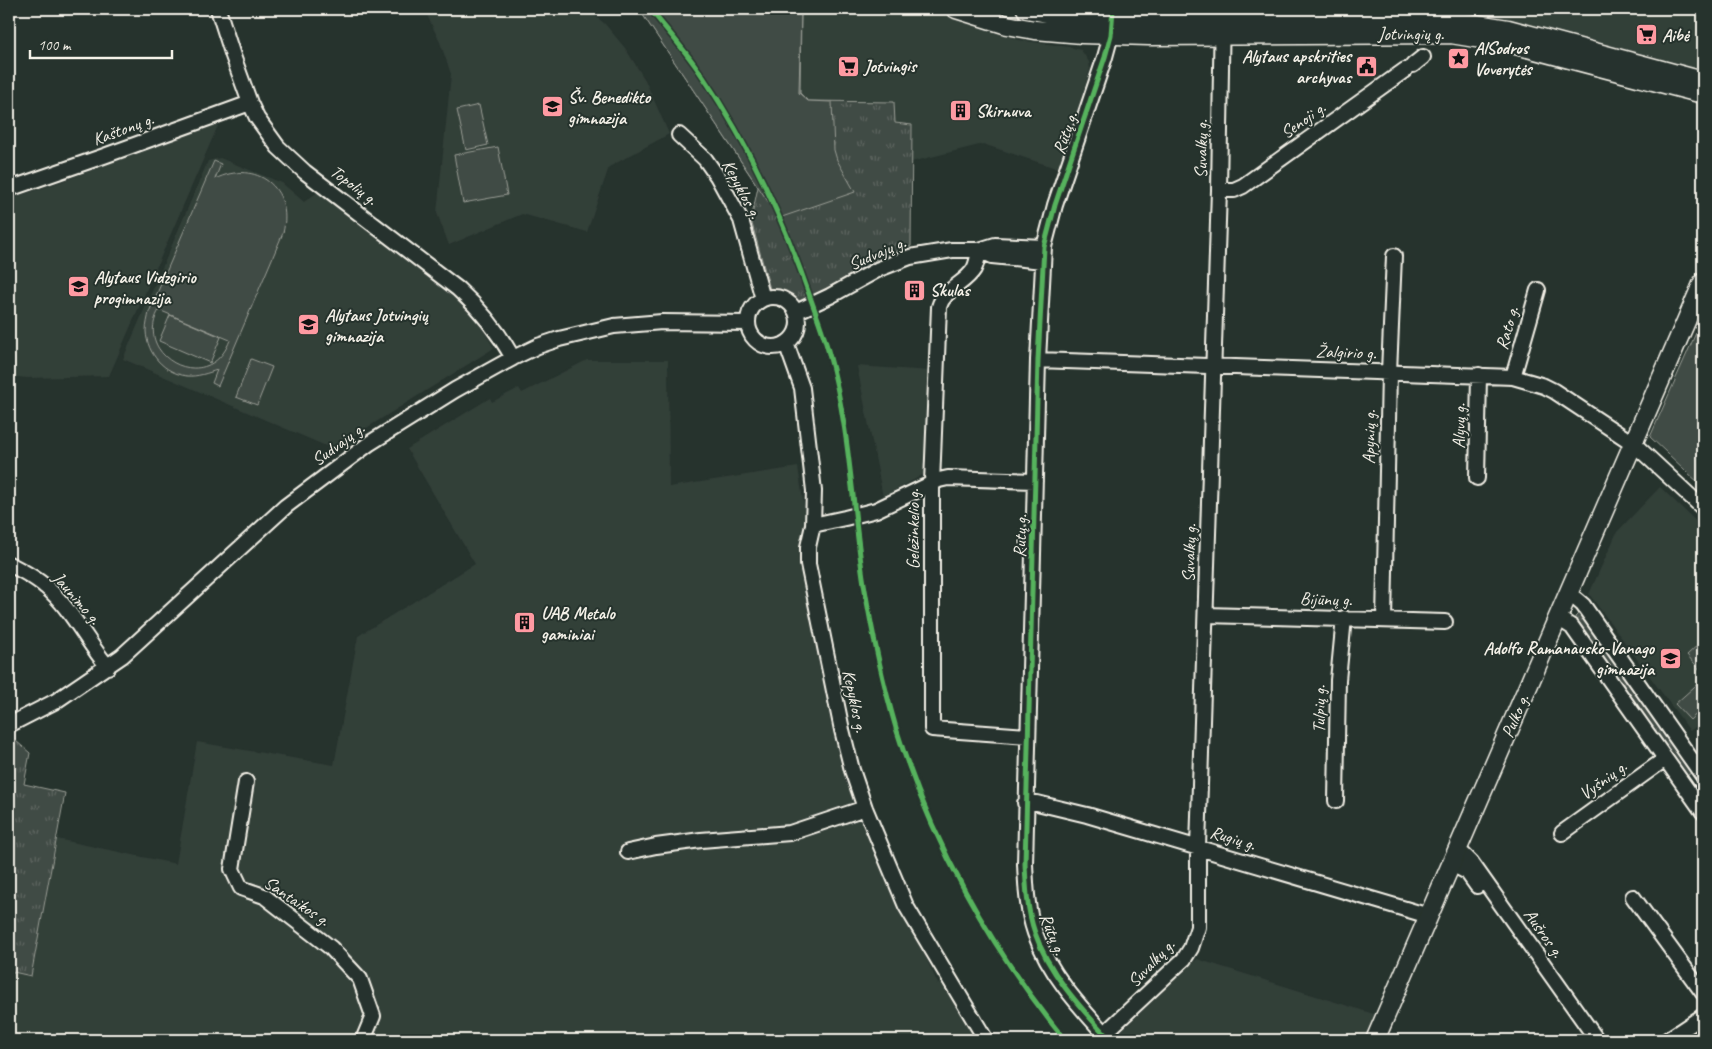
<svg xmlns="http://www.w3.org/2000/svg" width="1712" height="1049" viewBox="0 0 1712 1049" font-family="Caveat,sans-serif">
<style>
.built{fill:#333f39}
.grass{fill:url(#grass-tufts);stroke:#9a9e96}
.green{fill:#414b45;stroke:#9a9e96;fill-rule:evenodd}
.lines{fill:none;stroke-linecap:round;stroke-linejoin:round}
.minor-casing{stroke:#f4f1e8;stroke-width:18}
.major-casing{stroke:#f4f1e8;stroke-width:21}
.minor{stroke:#26332d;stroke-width:14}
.major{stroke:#26332d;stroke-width:18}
.cycleway-casing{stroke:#26332d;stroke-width:8}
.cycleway{stroke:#56b35d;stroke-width:5}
.labels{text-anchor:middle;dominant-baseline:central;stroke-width:4;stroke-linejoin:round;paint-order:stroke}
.street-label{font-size:18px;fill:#f4f1e8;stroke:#26332d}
.poi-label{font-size:18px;font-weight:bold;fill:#f4f1e8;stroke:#26332d;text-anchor:start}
</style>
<defs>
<pattern id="grass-tufts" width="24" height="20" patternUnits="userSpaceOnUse" patternTransform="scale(1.25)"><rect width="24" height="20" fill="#414b45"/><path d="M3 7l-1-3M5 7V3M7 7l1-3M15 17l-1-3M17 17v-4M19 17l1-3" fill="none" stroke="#5d6560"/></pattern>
</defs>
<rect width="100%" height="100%" fill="#26332d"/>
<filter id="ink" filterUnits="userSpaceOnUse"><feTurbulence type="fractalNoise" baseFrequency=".02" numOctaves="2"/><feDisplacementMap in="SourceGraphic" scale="10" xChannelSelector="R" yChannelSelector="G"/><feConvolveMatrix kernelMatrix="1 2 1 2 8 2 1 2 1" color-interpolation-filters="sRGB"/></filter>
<g filter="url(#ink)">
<path class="built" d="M424,9H587L605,24L625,48L645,80L669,134L609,167L587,232L522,214L449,245L437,213L451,74L440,42Z
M801,9H929L1019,40L1069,47L1081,50L1089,62L1090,69L1062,163L1056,168L983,144L911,162L912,125L895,123L832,102L808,101L799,93Z
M1136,9H1703V76L1510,25L1132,13Z
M220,121L109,376L27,378L9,376V199L63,181Z
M220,158L282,183L304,202L318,192L465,301L494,348L333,449L123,359L208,161Z
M587,360H668L669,487L798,467L846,782L938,984L952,976L994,1040H9V971L31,975L57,839L176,864L197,742L334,765L358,636L475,564L407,449L490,398L492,402L519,388L522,393Z
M857,366L931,371L926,473L883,497Z
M1660,487L1703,528V721L1690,731L1589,594L1617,532Z
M1197,959L1377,1015L1366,1040H1121L1116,1036Z"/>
<path class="grass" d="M639,9H801L800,93L808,101L894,102L895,123L912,125L911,246L877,259L814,296L802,302L781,295L770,289L751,220L758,187Z
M1578,614H1582L1692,772L1687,776H1684L1575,621V617Z
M9,735L30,753L24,784L65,793L31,976L9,971Z"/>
<path class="green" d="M639,9H801L799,93L808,101L832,102L834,150L837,160L855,192L779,218Z
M479,105L488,145L466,150L457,110Z
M498,147L507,195L463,203L454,155Z
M214,161L221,164L215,179C256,159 294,188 283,233L218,386L212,383L217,370C208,373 197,377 187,376C164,373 147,354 146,331C146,325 148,318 149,312ZM159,310L230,340C209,397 132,357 159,310Z
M170,315L221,337L210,363L159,341Z
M1703,317V487L1650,437Z
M251,359L272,367L257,405L236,397Z
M1703,640V673L1687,655Z
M1703,679V708L1690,720L1675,704Z"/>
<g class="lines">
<defs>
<path id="minor" d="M218,9L233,56L250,103L257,118L278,147L305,172L458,289C480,309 498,331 513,358
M1413,65L1423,57
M679,135L705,159L717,176L741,220L763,299
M9,189L104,156L250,103
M1219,190H1234L1243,186L1405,70
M979,250C978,257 977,263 974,269C965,284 944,289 939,307L932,483V729L1028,736
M979,250L992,256L1043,261
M748 322a25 25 0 1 1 50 0a25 25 0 1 1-50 0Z
M796,312L830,296L879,269L910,257L952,250H979L995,245L1044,247
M786,343L802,388L814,491L813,525L808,547V564L842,730L852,770L865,808L906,906L986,1040
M1038,360L1513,377L1544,386L1554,391L1634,444L1703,508
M1513,377L1538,290
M1477,478L1479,375
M813,525L845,518L876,510L939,480L948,478L1035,481
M9,564C21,570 35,577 46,587C72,609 86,641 108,667
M1568,595L1576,599L1583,605L1703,776
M1206,615L1445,622
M1558,618L1572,627L1703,812
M1384,620L1389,372L1394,256
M9,725L56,701L122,656L286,506L370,443L455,390L513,358L538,346L559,339L614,326L662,322L748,323
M246,782L232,869L241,888L264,896L331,948L360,979L373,1016L363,1040
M1336,801L1338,680L1344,618
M1025,803H1037L1087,815L1429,916
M1562,833L1665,759
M1457,851L1464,855L1471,862L1597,1040
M628,852L656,846L701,840L790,833L865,808
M1452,864L1467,872L1477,886
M1633,897L1703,993
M1104,1034L1184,959L1191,948L1198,927V847L1219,190L1222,9
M1110,1040C1081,1008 1049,974 1035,933C1027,910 1026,887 1025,864L1038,360L1044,247L1055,205L1105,57L1111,35L1113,9
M1667,1040L1703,1016
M1696,1040L1703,1035"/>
<path id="major" d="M956,9L1007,25L1035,30L1082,34L1149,36L1451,34L1512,44L1703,94
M1026,9L1068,17L1112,18L1222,20H1452L1508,29L1703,81
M1375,1040L1703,282"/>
</defs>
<use href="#minor" class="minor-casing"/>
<use href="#major" class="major-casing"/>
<use href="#minor" class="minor"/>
<use href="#major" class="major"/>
<defs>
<path id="cycleway" d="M650,9C666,29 684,49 699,71C746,139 782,216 809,294C816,314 824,334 829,354C850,428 852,507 864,584C872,632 882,680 896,728C931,841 990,948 1065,1040
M1110,1040C1081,1008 1049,974 1035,933C1027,910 1026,887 1025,864L1038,360L1044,247L1055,205L1105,57L1111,35L1113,9"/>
</defs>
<use href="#cycleway" class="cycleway-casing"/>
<use href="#cycleway" class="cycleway"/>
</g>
</g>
<defs>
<symbol id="supermarket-square" viewBox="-11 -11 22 22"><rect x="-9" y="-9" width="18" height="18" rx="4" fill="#ff9aa2" stroke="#26332d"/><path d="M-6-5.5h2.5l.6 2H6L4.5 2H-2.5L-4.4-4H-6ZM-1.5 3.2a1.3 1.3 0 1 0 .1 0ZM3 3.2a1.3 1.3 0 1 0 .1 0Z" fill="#111"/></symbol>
<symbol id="sight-square" viewBox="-11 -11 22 22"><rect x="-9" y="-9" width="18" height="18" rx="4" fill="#ff9aa2" stroke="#26332d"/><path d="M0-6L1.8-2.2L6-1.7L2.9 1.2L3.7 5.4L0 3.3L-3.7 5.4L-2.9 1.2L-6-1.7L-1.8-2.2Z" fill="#111"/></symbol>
<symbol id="civic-square" viewBox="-11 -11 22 22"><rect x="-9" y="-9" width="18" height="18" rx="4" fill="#ff9aa2" stroke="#26332d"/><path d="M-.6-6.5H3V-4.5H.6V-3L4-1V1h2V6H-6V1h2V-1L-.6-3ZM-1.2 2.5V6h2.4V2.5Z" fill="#111"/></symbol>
<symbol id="school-square" viewBox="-11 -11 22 22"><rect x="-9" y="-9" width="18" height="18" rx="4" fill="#ff9aa2" stroke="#26332d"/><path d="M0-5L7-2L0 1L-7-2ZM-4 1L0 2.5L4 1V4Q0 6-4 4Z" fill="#111"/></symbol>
<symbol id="building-square" viewBox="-11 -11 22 22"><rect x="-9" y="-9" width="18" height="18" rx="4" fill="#ff9aa2" stroke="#26332d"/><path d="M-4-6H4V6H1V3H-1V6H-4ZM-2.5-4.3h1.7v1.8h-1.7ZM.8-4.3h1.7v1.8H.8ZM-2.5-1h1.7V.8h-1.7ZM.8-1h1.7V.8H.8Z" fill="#111"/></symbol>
</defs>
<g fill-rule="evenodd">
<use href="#supermarket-square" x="1634" y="22" width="25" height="25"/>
<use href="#sight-square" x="1446" y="46" width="25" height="25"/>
<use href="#supermarket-square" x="836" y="54" width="25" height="25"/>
<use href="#civic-square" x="1354" y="54" width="25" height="25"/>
<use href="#school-square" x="540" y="94" width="25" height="25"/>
<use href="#building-square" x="948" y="98" width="25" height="25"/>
<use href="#school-square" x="66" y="274" width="25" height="25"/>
<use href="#building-square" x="902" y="278" width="25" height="25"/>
<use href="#school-square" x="296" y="312" width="25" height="25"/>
<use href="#building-square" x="512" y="610" width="25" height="25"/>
<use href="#school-square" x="1658" y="646" width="25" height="25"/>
</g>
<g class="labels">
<g class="street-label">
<text x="1411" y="34">Jotvingių g.</text>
<text transform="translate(1303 120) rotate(-35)">Senoji g.</text>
<text transform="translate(123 129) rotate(-20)">Kaštonų g.</text>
<text transform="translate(1065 133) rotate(-71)">Rūtų g.</text>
<text transform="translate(1201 149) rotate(-89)">Suvalkų g.</text>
<text transform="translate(354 185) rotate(37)">Topolių g.</text>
<text transform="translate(742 189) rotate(62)">Kepyklos g.</text>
<text transform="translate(877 253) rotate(-23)">Sudvajų g.</text>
<text transform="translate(1507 328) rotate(-74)">Rato g.</text>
<text transform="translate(1346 352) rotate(2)">Žalgirio g.</text>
<text transform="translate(1459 426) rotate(-89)">Alyvų g.</text>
<text transform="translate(1369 437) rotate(-89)">Apynių g.</text>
<text transform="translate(338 444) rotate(-36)">Sudvajų g.</text>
<text transform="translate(913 529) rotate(-90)">Geležinkelio g.</text>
<text transform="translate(1020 536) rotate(-88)">Rūtų g.</text>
<text transform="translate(1189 553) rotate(-88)">Suvalkų g.</text>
<text transform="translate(77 598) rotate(49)">Jaunimo g.</text>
<text transform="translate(1326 599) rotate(2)">Bijūnų g.</text>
<text transform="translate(855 701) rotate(78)">Kepyklos g.</text>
<text transform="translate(1319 709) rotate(-89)">Tulpių g.</text>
<text transform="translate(1515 716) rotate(-67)">Pulko g.</text>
<text transform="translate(1603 780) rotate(-36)">Vyšnių g.</text>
<text transform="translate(1233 838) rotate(17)">Rugių g.</text>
<text transform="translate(297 901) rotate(34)">Santaikos g.</text>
<text transform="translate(1544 933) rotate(55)">Aušros g.</text>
<text transform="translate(1053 934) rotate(68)">Rūtų g.</text>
<text transform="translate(1151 963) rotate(-46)">Suvalkų g.</text>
</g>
<g class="poi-label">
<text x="1662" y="35">Aibė</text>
<text x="1474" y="48">AlSodros<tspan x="1474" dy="21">Voverytės</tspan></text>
<text x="1351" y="56" text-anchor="end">Alytaus apskrities<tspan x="1351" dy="21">archyvas</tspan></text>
<text x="864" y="66">Jotvingis</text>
<text x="568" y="97">Šv. Benedikto<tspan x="568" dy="21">gimnazija</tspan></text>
<text x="976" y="111">Skirnuva</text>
<text x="94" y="277">Alytaus Vidzgirio<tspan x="94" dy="21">progimnazija</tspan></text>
<text x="930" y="290">Skulas</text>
<text x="325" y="315">Alytaus Jotvingių<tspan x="325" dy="21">gimnazija</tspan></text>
<text x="541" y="613">UAB Metalo<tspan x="541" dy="21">gaminiai</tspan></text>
<text x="1654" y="648" text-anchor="end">Adolfo Ramanausko-Vanago<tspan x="1654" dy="21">gimnazija</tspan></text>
</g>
</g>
<rect width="1712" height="1049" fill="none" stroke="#26332d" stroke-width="30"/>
<rect x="15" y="15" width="1682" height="1019" fill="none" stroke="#f4f1e8" stroke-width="2" filter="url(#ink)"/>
<path d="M30 50v8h142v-8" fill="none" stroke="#f4f1e8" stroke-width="2.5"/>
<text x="38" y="50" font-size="15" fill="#f4f1e8" stroke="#26332d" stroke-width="4" paint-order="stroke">100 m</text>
</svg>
